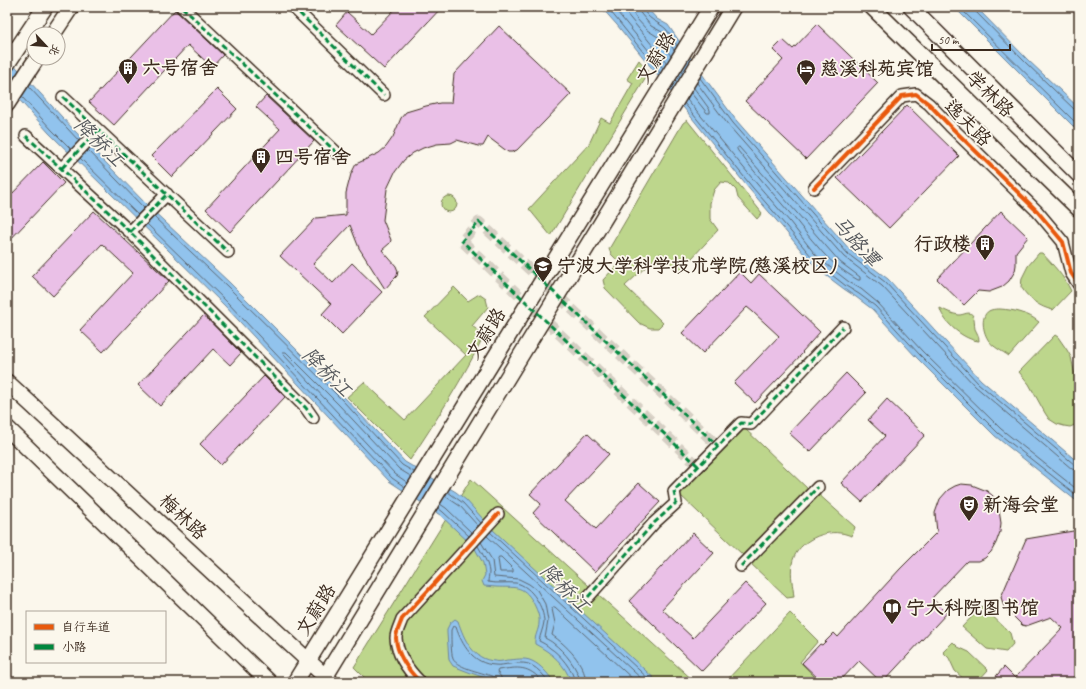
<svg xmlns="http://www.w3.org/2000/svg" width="1086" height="689" viewBox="0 0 1086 689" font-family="Caveat,'LXGW WenKai TC',sans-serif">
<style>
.green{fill:#bdd68c;stroke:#7c8055}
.water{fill:#91c3ed;stroke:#6f869a}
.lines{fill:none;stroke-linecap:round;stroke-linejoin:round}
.shore{stroke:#5d6771;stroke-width:1}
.building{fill:#eac0e7;stroke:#3b2a1e}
.street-tunnel{stroke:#d5cec3;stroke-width:11;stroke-dasharray:11 5.5;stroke-linecap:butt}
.street-casing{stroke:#3b2a1e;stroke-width:14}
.secondary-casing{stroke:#3b2a1e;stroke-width:18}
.street{stroke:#fbf7ec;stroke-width:11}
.secondary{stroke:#fbf7ec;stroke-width:15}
.quiet{stroke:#00873e;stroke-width:3;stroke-dasharray:6 3;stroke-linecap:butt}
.cycleway-casing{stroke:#fbf7ec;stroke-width:6}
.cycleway{stroke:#e8590c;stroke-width:4}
.labels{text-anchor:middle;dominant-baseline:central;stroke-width:3.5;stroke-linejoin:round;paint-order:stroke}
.street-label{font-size:19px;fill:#3b2a1e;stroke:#fbf7ec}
.poi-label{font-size:19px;font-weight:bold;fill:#3b2a1e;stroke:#fbf7ec;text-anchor:start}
.water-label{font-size:20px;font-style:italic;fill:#55585c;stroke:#fbf7ec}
</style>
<rect width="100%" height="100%" fill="#fbf7ec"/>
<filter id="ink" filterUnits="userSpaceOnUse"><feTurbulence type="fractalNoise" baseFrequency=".025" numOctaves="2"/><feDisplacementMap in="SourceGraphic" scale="8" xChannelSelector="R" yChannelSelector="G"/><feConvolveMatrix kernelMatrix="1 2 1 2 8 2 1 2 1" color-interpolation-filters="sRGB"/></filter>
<g filter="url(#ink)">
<path class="green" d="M639,60L647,70V76L551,236L529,209L589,144L601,118L610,123L633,83L627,79Z
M687,120L762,213L757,219L738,198L736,190L729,183L721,182L714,190L710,203V219L718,230L679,272L661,253L625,286L663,323L658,328H650L639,323L605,288L603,280L616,266L618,261L611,254L609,249L683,123Z
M441 204a8 8 0 1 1 16 0a8 8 0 1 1-16 0Z
M1039,253H1042C1053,265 1064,276 1071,291L1053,310C1039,307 1029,299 1021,287L1022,278L1028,266Z
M454,287L468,301L479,294L486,299L488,307L472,326L484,335C463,379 437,419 410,460L347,397L364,382L405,420L466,355L425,317Z
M940,308C946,311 952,314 959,315C964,315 970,310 973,316C975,319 974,325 975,329C977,333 979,336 979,341C964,340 944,323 940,309Z
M1000,309C1015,310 1028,313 1039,322L1009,356C1002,351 993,347 989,341C983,333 979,314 991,310C994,309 998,309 1000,309Z
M1055,335L1058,337L1067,350L1071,357L1075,375L1079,382V418L1075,425L1070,427L1064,426L1057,424L1049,419L1045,413L1029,384L1019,372Z
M742,426L809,490L745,557L678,493Z
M471,479L695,682H369L354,667Z
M816,492L855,527L852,536C848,535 844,533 840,533C821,530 795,544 792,564C790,575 793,586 794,597L787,598L749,562Z
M982,606L1010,633L1013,644L1006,652L987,649L962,627Z
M790,613L818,641L800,662L815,677L819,682H725Z
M953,642L958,647L969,652L988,670L977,682H967L955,671L949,658L943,652Z"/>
<path class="water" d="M601,7H646L657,19L668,25L707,81L736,120L851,251L888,279L981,380L1079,463V503L995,436L916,357L872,309L856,297L844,289L820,271L808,259L783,228L750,190L617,25Z
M954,7H976L1028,60L1079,108V132Z
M7,57L73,129L148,206L230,283L345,398L405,462L456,492L466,500L492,529L658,682H571C565,664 552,653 535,644C534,636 539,630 539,623C540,616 536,608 533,602C523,584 514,588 496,587C492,587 488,586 484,586L482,581L485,575L483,563L474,547L440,515L389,481L225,306L49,133L7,86Z
M455,619L458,621C464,639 473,660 495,661C499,662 503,661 507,660C515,660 524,657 532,661C541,665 548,674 554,682H497L471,673L453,666L449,660L447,633V629L450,623Z"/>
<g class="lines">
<path class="shore" d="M607,7L660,73
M613,7L663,68
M621,7L667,63
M632,7L633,13L636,18L647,30L658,37L671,56
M638,7L639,11L641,14L651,26L662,32L674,50
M643,7C645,19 659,22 666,29C670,34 674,40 677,46
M959,7L1079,126
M974,7L975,11L1025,62L1075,110L1079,111
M700,78L733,123L848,254L885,282L978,383L1075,465L1079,466
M697,83L729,126L844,257L882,286L975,386L1072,469L1079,471
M29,87L79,141
M691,93L707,113H710V110L694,88
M22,97L52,130L71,149
M687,99L757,184L790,222L814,253L826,264L849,282L861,289L878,303L922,351L1001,429L1079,491
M684,103L753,188L786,226L811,256L823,268L846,286L859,294L875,306L919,354L998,433L1079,497
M739,147L840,262L860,277V280H858C844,272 828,260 818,247C810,238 802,228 795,219C775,196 756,174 738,151L737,149Z
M88,150L144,208
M80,158L138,215
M154,217L227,286L343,401L402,465L414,472
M147,224L228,303L392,478L405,487
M408,483L395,474L283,354V352H286L339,405L399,469L412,477
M448,492L463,503L481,523
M445,496L460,506L478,526
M440,504L446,508L472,533
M438,508L443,512L469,536
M490,532L652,682
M487,536L645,682
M481,542L492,560L494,577L519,579L529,584L537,590L545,604L548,621L545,638C548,640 551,641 553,643C564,651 579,669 580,682
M478,546C483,555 488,562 489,572C489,576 488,579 488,582C497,584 507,582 516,583C532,586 544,608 544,622C543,629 540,635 539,641C543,643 547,645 550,648C560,654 573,670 575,682
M499,557H501L513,569V572H500L498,559Z
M496,682V679L494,677C485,673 457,668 453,659C451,653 451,640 451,634V630L453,626L456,627C462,645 473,664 495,665C500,666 505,664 510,664C517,663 525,662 531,665C539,669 544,676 549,682
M501,682V677L497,672L498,670C519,667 528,665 543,682
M586,682C585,663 566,645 552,635L555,623L552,609L553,607H555L636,682"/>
</g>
<path class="building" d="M397,7H442L384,69L336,25L347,12L371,34Z
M175,10L223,55L212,67L188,45L114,125L89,102Z
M817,24L878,83L806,159L745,101L783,60L773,50L783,40L793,49Z
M499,26L571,94L517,150L512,152H508L488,137L483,146H478L457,140L451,143L437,144L423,148L413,153L404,160L395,172L387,189L383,220L391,240L390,243L382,250L396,266L398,271L397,276L392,281L385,289L359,248L350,225L313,264L333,283L352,263L382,292L342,334L322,314L331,304L280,256L316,218L346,215V193L351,174L356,164L379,153L386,147L393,137L401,118L406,112L426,106L440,103H451L454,74Z
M217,89L237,109L172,177L151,156Z
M266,96L314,141L230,232L206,209L280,129L256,107Z
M907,105L959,156L889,228L837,178Z
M43,162L64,183L7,243V199Z
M94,211L169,281L103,352L80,330L133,273L102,244L53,296L32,276Z
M1001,211L1028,237L1016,252V265L1015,271L1009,281L1002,287L989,292L978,291L964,305L937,279Z
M740,272L751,283L759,274L820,332L802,352L803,353L755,403L734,383L779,336L753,312L747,307L703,353L682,333Z
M204,315L241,353L230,365L213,349L160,406L138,385Z
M846,373L866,393L810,452L789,433Z
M264,376L285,397L221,465L200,444Z
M887,399L925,435L862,502L841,483L885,436L868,420Z
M587,433L609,454L565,501L596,529L639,483L660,502L595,572L533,513L541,504L530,494Z
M961,484L972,485L987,491L993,496L998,504L1001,523L1000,532L996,543L991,552L985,558L979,561H967L932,598L947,613L883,682H881L859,661L839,682H822L802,663L820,644L822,645L834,633L838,637L900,569L937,532L935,513L940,499L948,490L955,486Z
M1079,530V682H991L1004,667L1015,678L1063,628L1051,617L1026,626L1022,625L1004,607L1001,597L1026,539Z
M693,533L714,553L662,609L693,638L745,583L766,603L702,671L629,601Z"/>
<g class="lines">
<path class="street-tunnel" d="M698,466L462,241L479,222L718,446"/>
<defs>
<path id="street" d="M182,7L337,153
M293,7L384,95
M63,97L228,252
M26,136L130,232L306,408L313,418
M62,168L98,130
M814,188L902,96L916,94L929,104L950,126L1037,211L1063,242L1071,273L1079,285
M130,232L167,194
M741,566L818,487
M588,597L654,523L676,503L674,491L741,423L751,424L843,327
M420,682C408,670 397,656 396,638C396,632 400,625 402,619L498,514"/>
<path id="secondary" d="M872,7L1079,209
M911,7L1079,175
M53,34L71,7
M7,64L45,7
M7,104L37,58
M7,382L331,682
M7,428L269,682
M295,682L711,7
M322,682L733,7"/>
</defs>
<use href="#street" class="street-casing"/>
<use href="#secondary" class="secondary-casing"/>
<use href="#street" class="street"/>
<use href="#secondary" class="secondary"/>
<path class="quiet" d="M182,7L337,153
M293,7L384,95
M63,97L228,252
M26,136L130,232L306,408L313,418
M62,168L98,130
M130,232L167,194
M698,466L462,241L479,222L718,446
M741,566L818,487
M588,597L654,523L676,503L674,491L741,423L751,424L843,327"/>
<defs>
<path id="cycleway" d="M814,188L902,96L916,94L929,104L950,126L1037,211L1063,242L1071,273L1079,285
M420,682C408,670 397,656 396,638C396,632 400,625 402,619L498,514"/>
</defs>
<use href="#cycleway" class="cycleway-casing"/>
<use href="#cycleway" class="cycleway"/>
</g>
</g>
<defs>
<symbol id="building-pin" viewBox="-11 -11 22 30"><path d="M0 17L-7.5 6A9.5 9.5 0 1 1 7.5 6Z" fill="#3b2a1e" stroke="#fbf7ec"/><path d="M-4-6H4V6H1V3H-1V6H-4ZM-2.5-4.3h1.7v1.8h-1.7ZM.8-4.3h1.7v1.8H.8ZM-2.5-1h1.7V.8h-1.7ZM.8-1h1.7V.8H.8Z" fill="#fff"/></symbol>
<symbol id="hotel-pin" viewBox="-11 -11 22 30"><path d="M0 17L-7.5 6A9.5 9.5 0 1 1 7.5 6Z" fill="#3b2a1e" stroke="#fbf7ec"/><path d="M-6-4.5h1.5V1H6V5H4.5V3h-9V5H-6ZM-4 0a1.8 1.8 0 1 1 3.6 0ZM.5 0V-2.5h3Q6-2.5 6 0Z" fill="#fff"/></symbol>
<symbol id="university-pin" viewBox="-11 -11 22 30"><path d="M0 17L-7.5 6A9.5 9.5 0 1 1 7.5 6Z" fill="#3b2a1e" stroke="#fbf7ec"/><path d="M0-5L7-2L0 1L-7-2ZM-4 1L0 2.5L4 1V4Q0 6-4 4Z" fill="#fff"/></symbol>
<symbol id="theatre-pin" viewBox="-11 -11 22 30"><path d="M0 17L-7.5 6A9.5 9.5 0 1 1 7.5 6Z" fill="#3b2a1e" stroke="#fbf7ec"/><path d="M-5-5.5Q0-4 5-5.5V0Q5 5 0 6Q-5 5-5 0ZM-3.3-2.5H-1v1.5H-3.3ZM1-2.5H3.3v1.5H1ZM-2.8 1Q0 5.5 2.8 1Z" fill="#fff"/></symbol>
<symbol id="library-pin" viewBox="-11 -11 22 30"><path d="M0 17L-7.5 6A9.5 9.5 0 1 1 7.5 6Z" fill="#3b2a1e" stroke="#fbf7ec"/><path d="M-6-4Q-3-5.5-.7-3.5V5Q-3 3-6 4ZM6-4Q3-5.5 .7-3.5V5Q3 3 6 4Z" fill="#fff"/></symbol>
</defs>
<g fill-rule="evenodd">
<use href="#building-pin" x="117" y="57" width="22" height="30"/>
<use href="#hotel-pin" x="795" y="58" width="22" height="30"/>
<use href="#building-pin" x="250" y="146" width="22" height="30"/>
<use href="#building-pin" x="974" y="233" width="22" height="30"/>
<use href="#university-pin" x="532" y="255" width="22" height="30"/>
<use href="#theatre-pin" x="958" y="494" width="22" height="30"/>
<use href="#library-pin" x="881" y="597" width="22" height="30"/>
</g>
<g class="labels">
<g class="street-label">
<text transform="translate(656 58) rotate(-58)">文蔚路</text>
<text transform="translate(990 94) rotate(44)">学林路</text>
<text transform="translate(968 123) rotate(45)">逸夫路</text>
<text transform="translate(486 334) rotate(-58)">文蔚路</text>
<text transform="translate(183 517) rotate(43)">梅林路</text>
<text transform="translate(316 610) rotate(-58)">文蔚路</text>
</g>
<g class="poi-label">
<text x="142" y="68">六号宿舍</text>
<text x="820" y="69">慈溪科苑宾馆</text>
<text x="275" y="157">四号宿舍</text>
<text x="971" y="244" text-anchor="end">行政楼</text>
<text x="557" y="266">宁波大学科学技术学院(慈溪校区)</text>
<text x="983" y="505">新海会堂</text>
<text x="906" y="608">宁大科院图书馆</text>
</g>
<g class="water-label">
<text transform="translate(99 142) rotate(45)">降桥江</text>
<text transform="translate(856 241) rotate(48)">马路潭</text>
<text transform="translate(327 372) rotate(45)">降桥江</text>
<text transform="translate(565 588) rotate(45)">降桥江</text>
</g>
</g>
<rect width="1086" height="689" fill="none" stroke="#fbf7ec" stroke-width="24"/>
<rect x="12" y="12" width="1062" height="665" fill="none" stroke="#3b2a1e" stroke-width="1.5" filter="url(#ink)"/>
<rect x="26" y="611" width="140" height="52" fill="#fbf7ec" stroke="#aea59a"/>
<rect x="34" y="624" width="20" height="6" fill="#e8590c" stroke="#aea59a"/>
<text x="62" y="631" font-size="12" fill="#3b2a1e">自行车道</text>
<rect x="34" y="644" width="20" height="6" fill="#00873e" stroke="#aea59a"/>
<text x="62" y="651" font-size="12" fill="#3b2a1e">小路</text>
<g transform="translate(46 46) rotate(116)"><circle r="19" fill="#fbf7ec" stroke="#aea59a"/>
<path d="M0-3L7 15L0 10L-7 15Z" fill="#3b2a1e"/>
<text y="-6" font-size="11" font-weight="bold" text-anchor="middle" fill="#3b2a1e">北</text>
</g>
<path d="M932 44v6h78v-6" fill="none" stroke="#3b2a1e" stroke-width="2"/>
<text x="938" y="44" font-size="12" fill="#3b2a1e" stroke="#fbf7ec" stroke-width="3" paint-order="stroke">50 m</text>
</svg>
